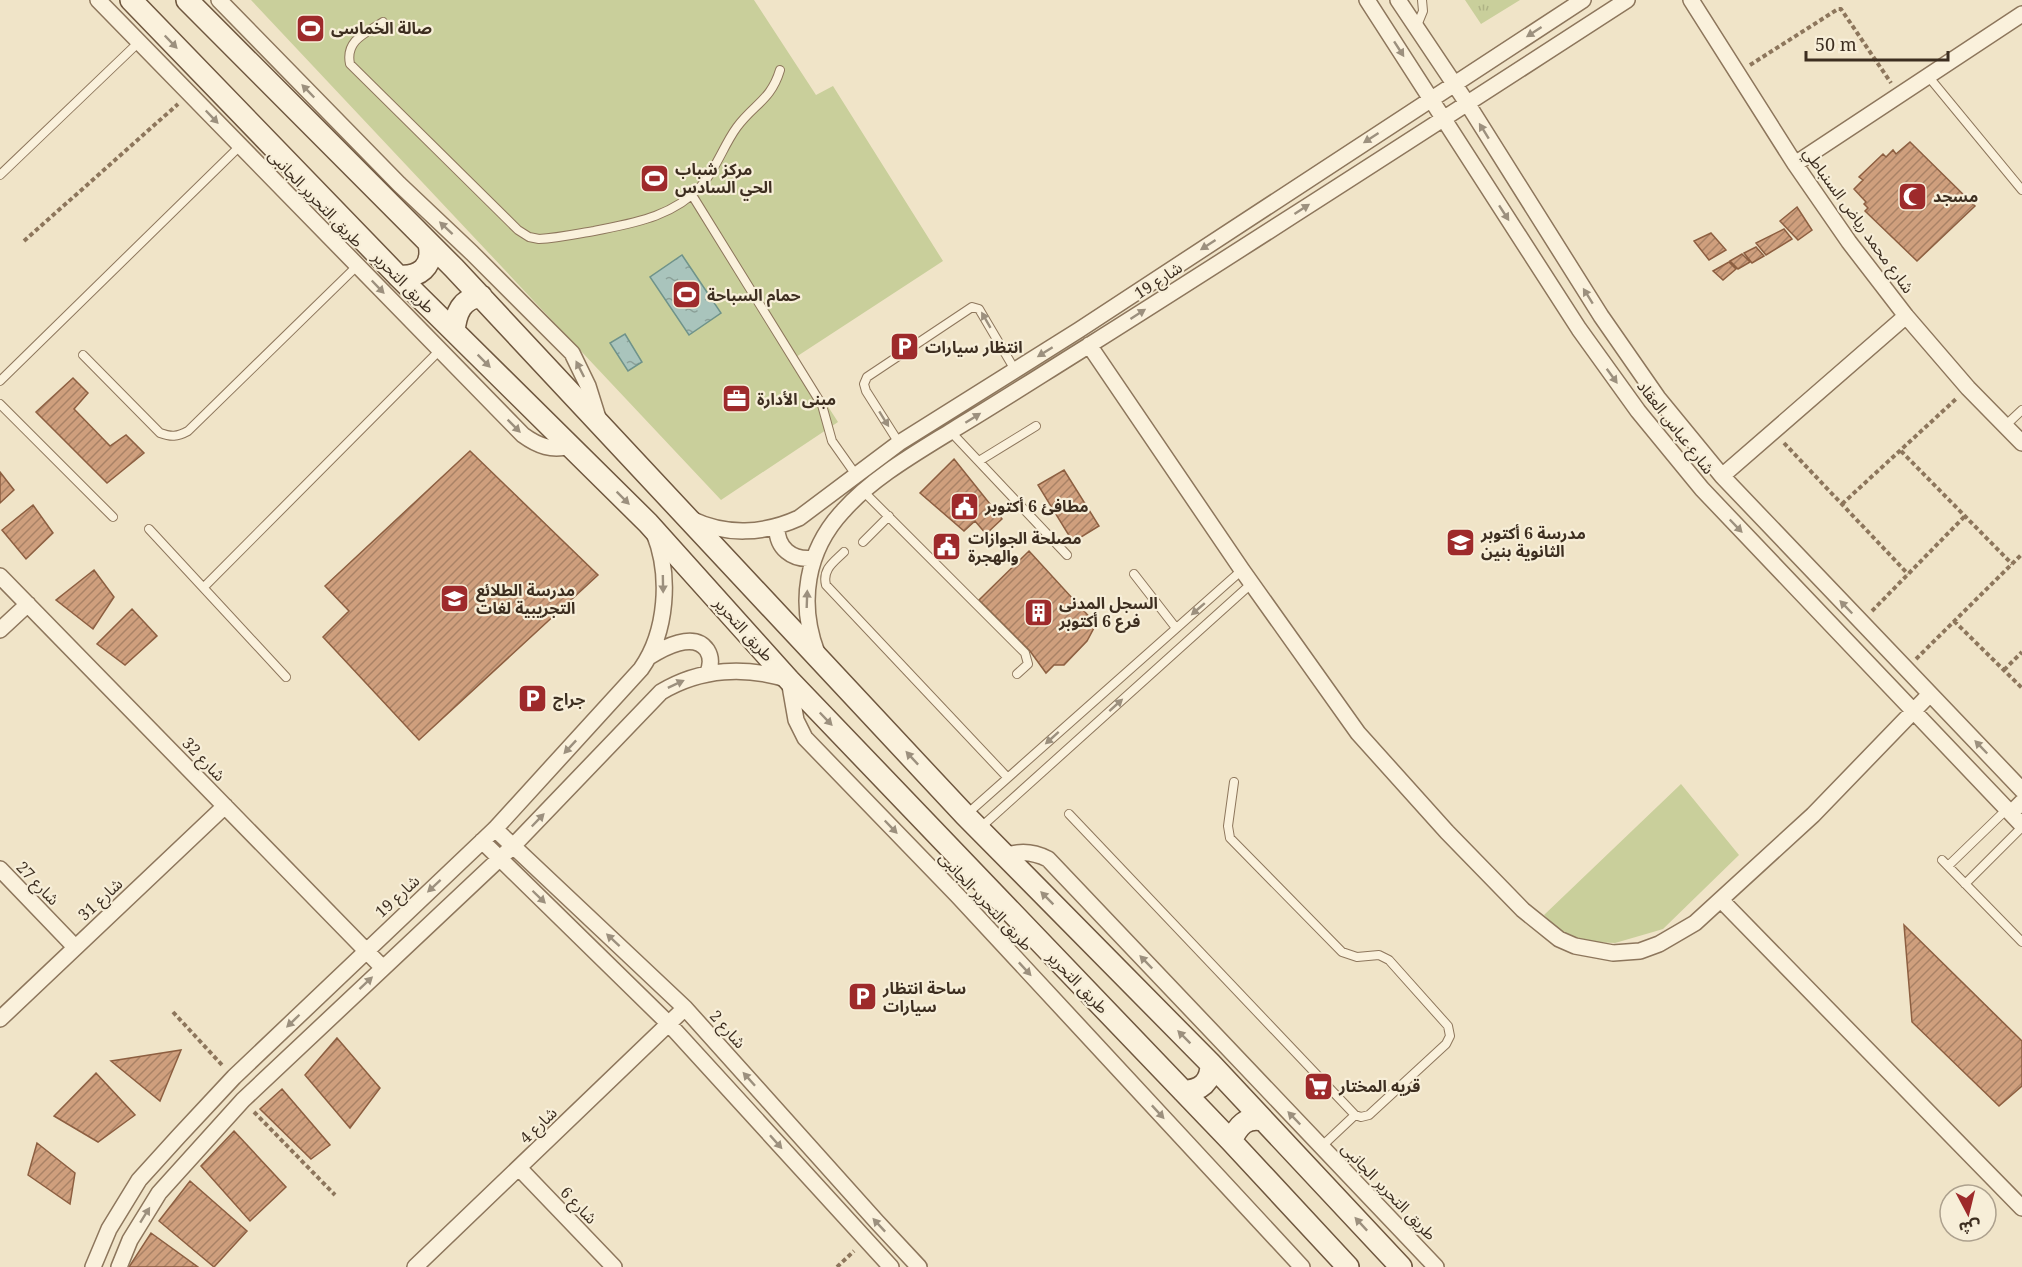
<svg xmlns="http://www.w3.org/2000/svg" width="2022" height="1267" viewBox="0 0 2022 1267" font-family="'Noto Serif','Noto Sans Arabic',serif">
<style>
.grass{fill:url(#grass-tufts)}
.garden{fill:#c9cf9b}
.water{fill:url(#water-ripples);stroke:#6f938a;stroke-width:1.5}
.building{fill:url(#building-hatch);stroke:#8d5f41;stroke-width:1.5}
.lines{fill:none;stroke-linecap:round;stroke-linejoin:round}
.lane-casing{stroke:#8d765c;stroke-width:10}
.street-casing{stroke:#8d765c;stroke-width:18}
.secondary-casing{stroke:#6f573f;stroke-width:24}
.path{stroke:#8d765c;stroke-width:4;stroke-dasharray:4.5 3;stroke-linecap:butt}
.lane{stroke:#faf1dc;stroke-width:8}
.street{stroke:#faf1dc;stroke-width:15}
.secondary{stroke:#faf1dc;stroke-width:21}
.oneway{fill:#9c907e}
.labels{text-anchor:middle;dominant-baseline:central;stroke-width:4.5;stroke-linejoin:round;paint-order:stroke}
.poi-label{font-size:16px;font-weight:bold;fill:#3d2e20;stroke:#f7eed8;text-anchor:start}
.street-label{font-size:16px;fill:#3d2e20;stroke:#f7eed8}
</style>
<defs>
<pattern id="grass-tufts" width="24" height="20" patternUnits="userSpaceOnUse" patternTransform="scale(1.5)"><rect width="24" height="20" fill="#c9cf9b"/><path d="M3 7l-1-3M5 7V3M7 7l1-3M15 17l-1-3M17 17v-4M19 17l1-3" fill="none" stroke="#aeb285"/></pattern>
<pattern id="water-ripples" width="26" height="14" patternUnits="userSpaceOnUse" patternTransform="scale(1.5)"><rect width="26" height="14" fill="#a9c4bc"/><path d="M2 4q2-2 4 0t4 0M15 11q2-2 4 0t4 0" fill="none" stroke="#8ba098"/></pattern>
<pattern id="building-hatch" width="6" height="6" patternUnits="userSpaceOnUse" patternTransform="scale(1.5)"><rect width="6" height="6" fill="#cf9f7d"/><path d="M-1 1l2-2M0 6l6-6M5 7l2-2" fill="none" stroke="#a98266"/></pattern>
</defs>
<rect width="100%" height="100%" fill="#f0e4c8"/>
<path class="grass" d="M1465,0H1520L1481,24Z"/>
<path class="garden" d="M251,0H754L816,95L833,86L943,261L796,357L838,422L721,500Z
M1681,784L1739,855L1663,929L1653,932L1615,943L1595,942L1571,938L1562,933L1544,915Z"/>
<path class="water" d="M682,255L721,313L689,335L650,277Z
M625,334L642,362L628,371L610,343Z"/>
<path class="building" d="M1910,142L1975,206L1917,261L1865,211L1868,208L1864,204L1866,202L1854,189L1863,180L1859,177L1883,154L1886,157L1893,150L1896,154Z
M1797,207L1812,230L1798,240L1780,221Z
M1784,229L1792,239L1766,255L1756,243Z
M1711,233L1726,250L1709,260L1694,241Z
M1756,247L1764,256L1752,263L1744,253Z
M1742,254L1750,262L1738,269L1730,261Z
M1729,262L1736,269L1723,280L1713,271Z
M73,378L88,393L74,409L110,446L126,435L144,453L107,483L36,412Z
M470,451L598,575L419,740L323,637L349,611L325,586Z
M954,459L1002,519L986,534L975,521L964,531L920,493Z
M1064,470L1099,526L1073,542L1038,485Z
M0,472L14,490L0,503Z
M33,505L53,533L26,559L2,530Z
M1029,551L1096,624L1087,641L1064,665H1054L1046,673L1030,651L979,600Z
M94,570L114,597L93,629L56,600Z
M132,609L157,636L125,665L97,644Z
M1904,925L2022,1041V1086L1999,1106L1912,1022Z
M337,1038L380,1088L350,1128L305,1075Z
M181,1050L160,1101L111,1061Z
M96,1073L135,1115L98,1142L54,1116Z
M282,1089L330,1145L311,1159L260,1109Z
M234,1131L286,1187L250,1221L201,1166Z
M37,1143L75,1173L70,1204L28,1175Z
M190,1181L247,1231L214,1267L159,1221Z
M151,1233L198,1267H129Z"/>
<g class="lines">
<defs>
<path id="lane" d="M383,22C366,33 345,40 350,64L518,230L529,237L539,239C558,238 576,234 594,231C633,223 673,217 701,186C717,168 723,146 737,127C754,104 771,100 780,70
M1416,28L1423,11L1422,0
M1928,76L2022,190
M0,175L139,42
M692,195L822,405L832,441L856,475
M83,355L160,433C171,437 177,437 188,431L357,266
M0,381L240,146
M0,404L113,517
M2006,425L2022,410
M951,432L1067,555
M899,443L866,391L864,384L867,377L972,307L979,309L1015,370
M979,461L1036,426
M864,492L1025,653L1028,664L1017,674
M149,529L286,677
M863,542L889,516
M844,552C834,562 822,569 826,585L1007,777
M1134,574L1176,628
M204,587L439,351
M967,814L1242,570
M1069,814L1355,1115L1361,1117L1369,1115L1446,1044L1450,1036L1448,1026L1389,960L1379,955L1357,957L1342,952L1230,838L1228,826L1234,782
M980,828L1251,584
M1942,860L2022,942
M1948,866L2007,809
M1965,884L2022,827
M1321,1147L1355,1115"/>
<path id="street" d="M98,0L523,435C538,446 552,451 570,446
M219,0L399,184L472,253L572,353L588,386L599,421
M1367,0L1579,329L1638,411L1702,489L2022,825
M1398,0L1467,103L1601,316L1658,398L1722,476L2022,790
M1691,0L1795,164L1849,242L1906,316L1968,388L2022,443
M1795,164L2022,14
M1089,345L1242,570L1358,733L1447,832L1523,910L1559,939L1575,946L1613,953L1640,951L1659,944L1695,923L1813,815L1930,694
M1722,476L1906,316
M691,519C726,536 764,534 799,518L899,443L1079,330L1583,0
M777,526C776,548 792,561 814,558
M0,576L383,968
M0,630L28,604
M817,653C798,603 806,551 843,511C872,478 916,453 953,430C998,403 1043,374 1088,346C1269,232 1448,116 1627,0
M649,657C663,648 694,631 707,650C712,658 711,666 707,674
M2011,813L2022,802
M495,829L685,1008L877,1222L919,1267
M482,841L669,1024L891,1267
M1006,856C1021,850 1034,852 1048,859L1436,1267
M0,869L75,947
M1721,900L2022,1208
M0,1019L225,806
M519,1168L614,1267
M93,1267L109,1229L139,1180L178,1137L234,1077L495,829L641,669C667,632 671,575 654,533
M119,1267L130,1240L159,1193L243,1100L513,846L661,692C701,668 746,666 789,680L796,720L805,738L957,895L1302,1267
M415,1267L685,1008"/>
<path id="secondary" d="M131,0L398,276L648,523L789,680L1231,1141L1348,1267
M187,0L454,268L965,815L1211,1064L1401,1267
M398,276C419,278 434,267 429,244
M454,331C456,313 461,299 481,296
M1183,1091C1201,1091 1211,1082 1211,1064
M1231,1141C1238,1126 1246,1116 1263,1120"/>
</defs>
<use href="#lane" class="lane-casing"/>
<use href="#street" class="street-casing"/>
<use href="#secondary" class="secondary-casing"/>
<path class="path" d="M1750,65L1838,9H1841L1891,83
M24,241L178,104
M1784,443L1908,574
M1901,451L2012,564
M1842,504L1956,399
M1872,611L1965,516
M1954,621L2022,688
M1916,659L2022,554
M2004,670L2022,652
M173,1012L223,1066
M254,1112L335,1195
M837,1267L854,1251"/>
<use href="#lane" class="lane"/>
<use href="#street" class="street"/>
<use href="#secondary" class="secondary"/>
</g>
<defs><path id="oneway-solid" d="M-6-.8H1V-3.2L6.5 0L1 3.2V.8H-6Z" transform="scale(1.5)"/></defs>
<g class="oneway">
<use href="#oneway-solid" transform="translate(1534 32) rotate(147)"/>
<use href="#oneway-solid" transform="translate(171 42) rotate(46)"/>
<use href="#oneway-solid" transform="translate(1399 49) rotate(57)"/>
<use href="#oneway-solid" transform="translate(308 91) rotate(-134)"/>
<use href="#oneway-solid" transform="translate(212 117) rotate(46)"/>
<use href="#oneway-solid" transform="translate(1484 131) rotate(-122)"/>
<use href="#oneway-solid" transform="translate(1371 138) rotate(147)"/>
<use href="#oneway-solid" transform="translate(1302 209) rotate(-33)"/>
<use href="#oneway-solid" transform="translate(1504 213) rotate(57)"/>
<use href="#oneway-solid" transform="translate(446 228) rotate(-137)"/>
<use href="#oneway-solid" transform="translate(1208 245) rotate(147)"/>
<use href="#oneway-solid" transform="translate(378 287) rotate(46)"/>
<use href="#oneway-solid" transform="translate(1588 296) rotate(-122)"/>
<use href="#oneway-solid" transform="translate(1138 314) rotate(-33)"/>
<use href="#oneway-solid" transform="translate(986 320) rotate(-120)"/>
<use href="#oneway-solid" transform="translate(1045 352) rotate(148)"/>
<use href="#oneway-solid" transform="translate(484 361) rotate(45)"/>
<use href="#oneway-solid" transform="translate(580 369) rotate(-117)"/>
<use href="#oneway-solid" transform="translate(1612 376) rotate(54)"/>
<use href="#oneway-solid" transform="translate(973 418) rotate(-32)"/>
<use href="#oneway-solid" transform="translate(884 419) rotate(58)"/>
<use href="#oneway-solid" transform="translate(514 426) rotate(45)"/>
<use href="#oneway-solid" transform="translate(623 498) rotate(45)"/>
<use href="#oneway-solid" transform="translate(1736 526) rotate(46)"/>
<use href="#oneway-solid" transform="translate(663 584) rotate(89)"/>
<use href="#oneway-solid" transform="translate(807 599) rotate(-88)"/>
<use href="#oneway-solid" transform="translate(1846 607) rotate(-134)"/>
<use href="#oneway-solid" transform="translate(1198 609) rotate(139)"/>
<use href="#oneway-solid" transform="translate(676 684) rotate(-25)"/>
<use href="#oneway-solid" transform="translate(1116 705) rotate(-42)"/>
<use href="#oneway-solid" transform="translate(826 719) rotate(46)"/>
<use href="#oneway-solid" transform="translate(1052 738) rotate(138)"/>
<use href="#oneway-solid" transform="translate(570 747) rotate(133)"/>
<use href="#oneway-solid" transform="translate(1981 747) rotate(-134)"/>
<use href="#oneway-solid" transform="translate(912 758) rotate(-133)"/>
<use href="#oneway-solid" transform="translate(538 820) rotate(-46)"/>
<use href="#oneway-solid" transform="translate(891 827) rotate(46)"/>
<use href="#oneway-solid" transform="translate(434 886) rotate(137)"/>
<use href="#oneway-solid" transform="translate(539 897) rotate(44)"/>
<use href="#oneway-solid" transform="translate(1047 898) rotate(-135)"/>
<use href="#oneway-solid" transform="translate(613 940) rotate(-137)"/>
<use href="#oneway-solid" transform="translate(1146 962) rotate(-134)"/>
<use href="#oneway-solid" transform="translate(1025 969) rotate(47)"/>
<use href="#oneway-solid" transform="translate(366 983) rotate(-43)"/>
<use href="#oneway-solid" transform="translate(293 1021) rotate(136)"/>
<use href="#oneway-solid" transform="translate(1184 1037) rotate(-135)"/>
<use href="#oneway-solid" transform="translate(749 1079) rotate(-132)"/>
<use href="#oneway-solid" transform="translate(1158 1112) rotate(47)"/>
<use href="#oneway-solid" transform="translate(1294 1118) rotate(-134)"/>
<use href="#oneway-solid" transform="translate(776 1142) rotate(48)"/>
<use href="#oneway-solid" transform="translate(145 1215) rotate(-58)"/>
<use href="#oneway-solid" transform="translate(1361 1224) rotate(-133)"/>
<use href="#oneway-solid" transform="translate(879 1225) rotate(-133)"/>
</g>
<defs>
<symbol id="stadium-square" viewBox="-11 -11 22 22"><rect x="-9" y="-9" width="18" height="18" rx="4" fill="#9e2a2b" stroke="#f7eed8"/><path d="M0-5a6.5 5 0 1 0 0 10a6.5 5 0 1 0 0-10ZM-3.5-1.8h7v3.6h-7Z" fill="#fff"/></symbol>
<symbol id="mosque-square" viewBox="-11 -11 22 22"><rect x="-9" y="-9" width="18" height="18" rx="4" fill="#9e2a2b" stroke="#f7eed8"/><path d="M3.5-4.9A6 6 0 1 0 3.5 4.9A5 5 0 1 1 3.5-4.9Z" fill="#fff"/></symbol>
<symbol id="parking-square" viewBox="-11 -11 22 22"><rect x="-9" y="-9" width="18" height="18" rx="4" fill="#9e2a2b" stroke="#f7eed8"/><path d="M-3.5-5.5H1a3.5 3.5 0 0 1 0 7H-1V5.5H-3.5ZM-1-3.4V-.6H.8a1.4 1.4 0 0 0 0-2.8Z" fill="#fff"/></symbol>
<symbol id="office-square" viewBox="-11 -11 22 22"><rect x="-9" y="-9" width="18" height="18" rx="4" fill="#9e2a2b" stroke="#f7eed8"/><path d="M-6-3h4V-5.5h4V-3h4V5H-6ZM-1-4.5V-3h2v-1.5ZM-6 0V1H6V0Z" fill="#fff"/></symbol>
<symbol id="civic-square" viewBox="-11 -11 22 22"><rect x="-9" y="-9" width="18" height="18" rx="4" fill="#9e2a2b" stroke="#f7eed8"/><path d="M-.6-6.5H3V-4.5H.6V-3L4-1V1h2V6H-6V1h2V-1L-.6-3ZM-1.2 2.5V6h2.4V2.5Z" fill="#fff"/></symbol>
<symbol id="school-square" viewBox="-11 -11 22 22"><rect x="-9" y="-9" width="18" height="18" rx="4" fill="#9e2a2b" stroke="#f7eed8"/><path d="M0-5L7-2L0 1L-7-2ZM-4 1L0 2.5L4 1V4Q0 6-4 4Z" fill="#fff"/></symbol>
<symbol id="building-square" viewBox="-11 -11 22 22"><rect x="-9" y="-9" width="18" height="18" rx="4" fill="#9e2a2b" stroke="#f7eed8"/><path d="M-4-6H4V6H1V3H-1V6H-4ZM-2.5-4.3h1.7v1.8h-1.7ZM.8-4.3h1.7v1.8H.8ZM-2.5-1h1.7V.8h-1.7ZM.8-1h1.7V.8H.8Z" fill="#fff"/></symbol>
<symbol id="supermarket-square" viewBox="-11 -11 22 22"><rect x="-9" y="-9" width="18" height="18" rx="4" fill="#9e2a2b" stroke="#f7eed8"/><path d="M-6-5.5h2.5l.6 2H6L4.5 2H-2.5L-4.4-4H-6ZM-1.5 3.2a1.3 1.3 0 1 0 .1 0ZM3 3.2a1.3 1.3 0 1 0 .1 0Z" fill="#fff"/></symbol>
</defs>
<g fill-rule="evenodd">
<use href="#stadium-square" x="294" y="12" width="33" height="33"/>
<use href="#stadium-square" x="638" y="162" width="33" height="33"/>
<use href="#mosque-square" x="1896" y="180" width="33" height="33"/>
<use href="#stadium-square" x="670" y="278" width="33" height="33"/>
<use href="#parking-square" x="888" y="330" width="33" height="33"/>
<use href="#office-square" x="720" y="382" width="33" height="33"/>
<use href="#civic-square" x="948" y="490" width="33" height="33"/>
<use href="#school-square" x="1444" y="526" width="33" height="33"/>
<use href="#civic-square" x="930" y="530" width="33" height="33"/>
<use href="#school-square" x="438" y="582" width="33" height="33"/>
<use href="#building-square" x="1022" y="596" width="33" height="33"/>
<use href="#parking-square" x="516" y="682" width="33" height="33"/>
<use href="#parking-square" x="846" y="980" width="33" height="33"/>
<use href="#supermarket-square" x="1302" y="1070" width="33" height="33"/>
</g>
<g class="labels">
<g class="poi-label">
<text x="331" y="28">صالة الخماسى</text>
<text x="675" y="169">مركز شباب<tspan x="675" dy="18">الحي السادس</tspan></text>
<text x="1933" y="196">مسجد</text>
<text x="707" y="295">حمام السباحة</text>
<text x="925" y="347">انتظار سيارات</text>
<text x="757" y="399">مبنى الأدارة</text>
<text x="985" y="506">مطافئ 6 أكتوبر</text>
<text x="1481" y="533">مدرسة 6 أكتوبر<tspan x="1481" dy="18">الثانوية بنين</tspan></text>
<text x="968" y="538">مصلحة الجوازات<tspan x="968" dy="18">والهجرة</tspan></text>
<text x="476" y="590">مدرسة الطلائع<tspan x="476" dy="18">التجريبية لغات</tspan></text>
<text x="1059" y="603">السجل المدنى<tspan x="1059" dy="18">فرع 6 أكتوبر</tspan></text>
<text x="553" y="699">جراج</text>
<text x="883" y="988">ساحة انتظار<tspan x="883" dy="18">سيارات</tspan></text>
<text x="1339" y="1086">قريه المختار</text>
</g>
<g class="street-label">
<text transform="translate(316 198) rotate(46)">طريق التحرير الجانبى</text>
<text transform="translate(1859 220) rotate(54)">شارع محمد رياض السنباطي</text>
<text transform="translate(1158 280) rotate(-33)">شارع 19</text>
<text transform="translate(404 282) rotate(45)">طريق التحرير</text>
<text transform="translate(1676 427) rotate(52)">شارع عباس العقاد</text>
<text transform="translate(744 629) rotate(48)">طريق التحرير</text>
<text transform="translate(204 759) rotate(46)">شارع 32</text>
<text transform="translate(38 883) rotate(46)">شارع 27</text>
<text transform="translate(397 896) rotate(-43)">شارع 19</text>
<text transform="translate(100 899) rotate(-43)">شارع 31</text>
<text transform="translate(986 901) rotate(47)">طريق التحرير الجانبى</text>
<text transform="translate(1078 982) rotate(46)">طريق التحرير</text>
<text transform="translate(728 1029) rotate(48)">شارع 2</text>
<text transform="translate(538 1125) rotate(-44)">شارع 4</text>
<text transform="translate(1389 1191) rotate(46)">طريق التحرير الجانبى</text>
<text transform="translate(579 1205) rotate(46)">شارع 6</text>
</g>
</g>
<g transform="translate(1968 1213) rotate(173)"><circle r="28" fill="#f7eed8" stroke="#ada18e" stroke-width="1.5"/>
<path d="M0-4.5L10 22L0 15L-10 22Z" fill="#9e2a2b"/>
<text y="-9" font-size="16" font-weight="bold" text-anchor="middle" fill="#3d2e20">ش</text>
</g>
<path d="M1806 51v9h142v-9" fill="none" stroke="#3d2e20" stroke-width="3"/>
<text x="1815" y="51" font-size="18" fill="#3d2e20" stroke="#f7eed8" stroke-width="4.5" paint-order="stroke">50 m</text>
</svg>
